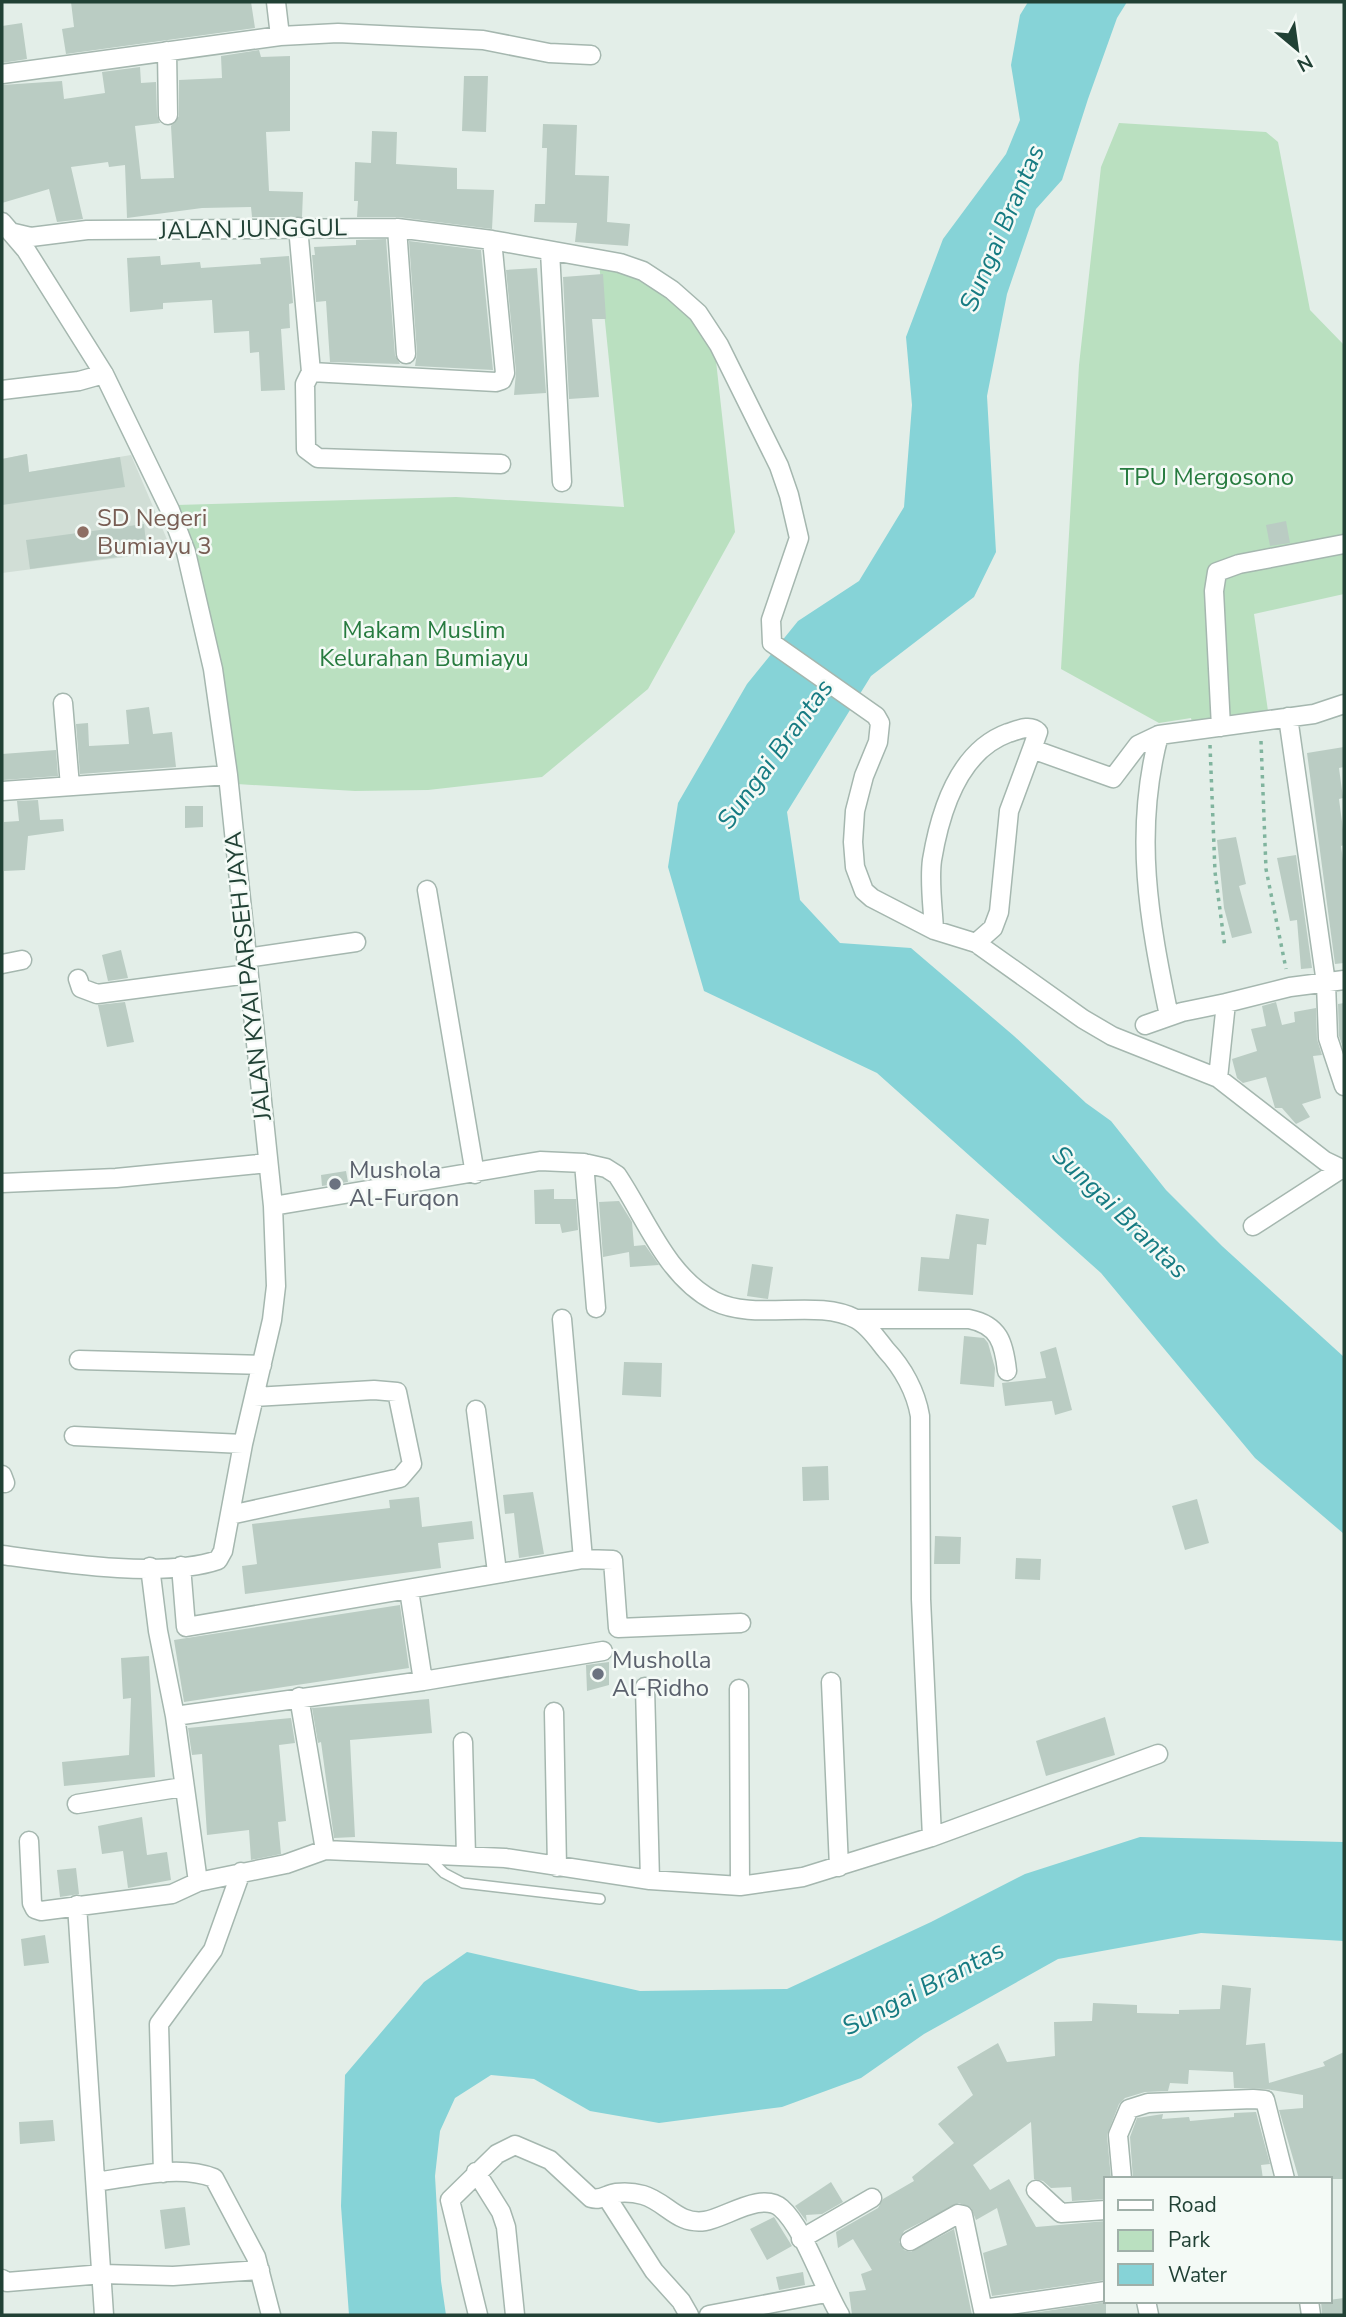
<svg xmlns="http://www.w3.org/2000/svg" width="1346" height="2317" viewBox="0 0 1346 2317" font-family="'Nunito Sans',sans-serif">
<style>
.built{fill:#d1ded6}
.green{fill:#bae0c0}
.water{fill:#86d3d7}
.building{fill:#baccc3}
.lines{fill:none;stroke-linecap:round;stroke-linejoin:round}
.service-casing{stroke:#a5b7af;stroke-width:12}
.minor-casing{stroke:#a5b7af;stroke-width:21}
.path{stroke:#80b49e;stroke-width:3.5;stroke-dasharray:3.5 5;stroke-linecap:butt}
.service{stroke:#fff;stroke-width:9}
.minor{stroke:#fff;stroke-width:18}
.education-dot{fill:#8d6e63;stroke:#f4faf6;stroke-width:2.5}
.worship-dot{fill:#6b7280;stroke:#f4faf6;stroke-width:2.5}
.labels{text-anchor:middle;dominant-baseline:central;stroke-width:5;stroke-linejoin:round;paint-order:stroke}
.street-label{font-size:24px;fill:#214135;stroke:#f4faf6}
.park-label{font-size:24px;fill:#277b3f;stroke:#f4faf6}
.education-label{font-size:24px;fill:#785e54;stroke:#f4faf6;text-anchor:start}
.worship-label{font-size:24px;fill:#5b616d;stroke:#f4faf6;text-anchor:start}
.water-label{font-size:26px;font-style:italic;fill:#167b82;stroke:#f4faf6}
</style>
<rect width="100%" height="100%" fill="#e3eee8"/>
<path class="built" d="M27,454L29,472L131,455L172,551L2,573V459Z"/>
<path class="green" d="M1119,123L1266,132L1278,142L1310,310L1344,345V594L1254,614L1268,711L1193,727L1191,718L1159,723L1061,669L1079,365L1101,167Z
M599,263L638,275L683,305L715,352L735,532L648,689L542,777L428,790L355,791L237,784L176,505L456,497L624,507Z"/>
<path class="water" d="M1028,2H1127L1117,18L1088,99L1062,180L1036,209L1007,294L987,396L996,552L974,597L871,676L787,812L800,900L840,943L911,948L1014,1036L1086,1103L1111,1121L1166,1190L1222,1246L1344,1357V1534L1255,1458L1101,1273L877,1073L704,991L668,867L678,803L747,684L798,621L859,581L904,507L912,405L906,337L943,239L1006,154L1020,120L1011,65L1020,15Z
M1140,1837L1344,1842V1941L1201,1933L1058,1959L924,2034L861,2078L782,2107L659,2123L590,2111L534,2079L491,2075L455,2098L440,2131L435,2176L441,2281L446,2315H349L341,2206L345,2075L424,1982L467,1952L640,1991L787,1989L931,1922L1025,1874Z"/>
<path class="building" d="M71,2H251L255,28L66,54L62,29L74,27Z
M22,23L27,59L2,63V26Z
M259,50L261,57L290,56V131L266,132L269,191L303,192L302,217H252L251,207L202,208L127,218L125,165L109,167L108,162L71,167L83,219L57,222L49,189L2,203V85L62,81L64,99L105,93L102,72L140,67L141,83L156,82L157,115L160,123L135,126L141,179L174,178L171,126L179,116V80L222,78L221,56Z
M464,76H488L486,132L462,131Z
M543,124L577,125L575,175L609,176L607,222L630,224L628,246L575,242L577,223L534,222L535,204H545L547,148H542Z
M372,131L397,132L396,164L457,168V189L494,190L492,229L398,217H357L358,201H354L355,162L371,163Z
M386,239L395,355L400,364L330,362L326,301L316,302L312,255H315L314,247L356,245V240Z
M409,241L481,250L493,370L415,366L417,353Z
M160,256L161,265L200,262L201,268L261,264L260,258L289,256L293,303L289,304L290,328L281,329L285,390L261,391L259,352L250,353L249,331L214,333L212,300L163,303V309L130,312L127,258Z
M537,268L546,393L514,395L516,372L506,270Z
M603,274L606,319H592L599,397L569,399L563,277Z
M27,454L29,472L120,457L125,487L2,505V459Z
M1286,521L1290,543L1270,546L1266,525Z
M144,524L147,553L30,569L26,540Z
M149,707L153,734L172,732L176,767L80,774L76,724L88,723L89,746L129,744L126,710Z
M1344,747V767L1339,768L1343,798L1339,799L1344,837V845L1341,846L1344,867V963L1335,964L1307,753Z
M56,750L58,776L3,780L2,754Z
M38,800L40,820L63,819L64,831L28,836L25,870L4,871V822L19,821L17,801Z
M185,806H203V827L185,828Z
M1236,837L1246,884L1239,886L1252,933L1232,938L1224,908L1217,840Z
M1296,855L1312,968L1301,969L1297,920L1290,921L1277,858Z
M121,950L128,978L108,981L102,955Z
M125,1002L134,1042L107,1047L98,1005Z
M1276,1002L1282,1025L1295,1022L1294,1012L1316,1008L1317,1039L1322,1055L1313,1056L1321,1098L1302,1104L1310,1117L1296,1124L1282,1108H1275L1266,1077L1243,1083L1237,1078L1232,1059L1257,1051L1251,1029L1266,1026L1262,1006Z
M1344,1003V1051L1339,1036L1338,1004Z
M346,1171L348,1182L322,1186L321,1175Z
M554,1189V1199H576L578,1230L562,1233L560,1224H535L534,1190Z
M619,1201L632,1222L634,1246L645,1245L659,1265L630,1267L629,1252L603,1257L599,1202Z
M956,1214L989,1219L986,1245L977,1244L973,1295L918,1291L921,1257L949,1259Z
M752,1264L773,1267L768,1299L747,1296Z
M964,1336L984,1338L988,1343L995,1368L994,1387L960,1384Z
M1056,1347L1072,1410L1055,1415L1052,1401L1005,1406L1002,1383L1046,1378L1040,1352Z
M624,1362L662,1363L661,1397L622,1395Z
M828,1466L829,1500L803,1501L802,1467Z
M533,1492L544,1554L519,1558L514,1513L505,1514L503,1495Z
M419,1497L422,1527L472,1521L474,1539L438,1543L441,1568L245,1594L242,1566L257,1564L252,1524L390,1508L389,1500Z
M1197,1499L1209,1543L1185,1550L1172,1506Z
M935,1536L961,1537L960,1564H934Z
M1016,1558L1041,1559L1040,1580L1015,1579Z
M400,1605L409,1668L184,1702L174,1640Z
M149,1656L155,1777L64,1786L62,1762L129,1755L131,1698L123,1699L121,1658Z
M609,1662V1685L587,1691L586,1665Z
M429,1699L432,1733L350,1740L355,1837L334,1838L321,1742L318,1743L312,1708Z
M1105,1717L1115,1755L1046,1776L1036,1741Z
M291,1718L295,1743L279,1745L286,1821L278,1822L281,1854L251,1860L249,1830L207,1835L202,1754L192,1755L188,1728Z
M142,1817L147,1855L167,1852L171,1880L128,1888L123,1851L102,1854L98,1826Z
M76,1868L79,1894L60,1897L57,1870Z
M45,1935L49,1963L24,1966L21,1939Z
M1222,1985L1251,1988L1246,2045L1265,2043L1269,2083L1325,2066L1323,2062L1344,2052V2179H1299L1279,2110L1303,2108V2095L1266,2089L1234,2088L1233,2072L1189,2070L1188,2084L1170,2083L1168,2091L1145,2092L1125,2098L1119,2104L1107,2135L1111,2179H1106V2199L1072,2201L1071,2187L1051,2188L1043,2181L1034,2179L1031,2122L973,2165L990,2190L1009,2179L1036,2227L1106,2221V2280L992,2296L983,2253L1007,2245L997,2208L976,2220L971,2208L959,2203L904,2231L899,2242L904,2250L911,2252L954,2229L972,2315H852L849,2292L866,2290L861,2274L872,2270L853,2239L838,2248L836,2232L878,2208L883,2199L914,2181L912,2177L954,2143L938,2124L973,2095L957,2067L998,2043L1007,2062L1055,2056L1054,2022L1092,2021L1093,2003L1137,2005V2013L1179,2014V2010L1220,2009Z
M1256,2112L1270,2164L1261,2165L1263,2179H1133L1130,2137L1137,2118L1163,2114L1162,2119L1189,2117L1190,2121L1234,2117V2113Z
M53,2120L55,2141L20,2144L19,2122Z
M831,2182L843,2202L822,2214L806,2215L807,2222L795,2206Z
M185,2207L190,2245L165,2249L160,2210Z
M774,2217L792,2246L767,2260L750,2229Z
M803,2272L805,2285L779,2290L776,2277Z
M1344,2298V2315H1322L1321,2301Z
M1106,2302V2315H1019Z"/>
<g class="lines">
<defs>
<path id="service" d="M427,1856L444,1873L463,1883L600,1899"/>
<path id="minor" d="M276,2L280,36
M167,51L168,115
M2,74L280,36L338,33L483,40L549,53L591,55
M2,222L26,250L104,374L170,510L186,552L213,669L228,775L273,1206L276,1286L272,1320L243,1444L223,1551L218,1560C163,1579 60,1563 2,1555
M298,227L311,372L305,384L306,449L318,458L501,464
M397,228L406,354
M14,233L31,237L87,230L397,228L492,240L620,263L643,271L672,290L698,313L719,345L779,466L789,495L799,538L771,620L772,643L876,716L880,723L878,742L864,776L855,811L853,842L855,867L864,891L872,898L934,930L976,943L1083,1019L1112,1036L1218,1078L1325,1161L1344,1170
M550,251L562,482
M311,372L496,382L502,380L505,373L492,240
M2,390L79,381L104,374
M63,703L70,786
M1288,717L1326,983L1328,1038L1344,1086
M1221,727L1214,591L1217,572L1239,564L1344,544
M2,791L228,775
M427,890L475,1174
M934,930C933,908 929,882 932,860C940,812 959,751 1008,733C1018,730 1030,724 1038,732L1032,749
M976,943L993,928L999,912L1009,811L1032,749L1113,778L1138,745L1159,735
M246,958L356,942
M2,964L22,960
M78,979L81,988L97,994L248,974
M1169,1016C1149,920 1133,833 1159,735L1314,714L1344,704
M1145,1025L1182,1012L1226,1003
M1218,1078L1226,1003L1290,987L1344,980
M584,1163L596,1308
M2,1183L116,1178L268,1163
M273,1206L540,1161L584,1163L606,1168L617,1175C646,1218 666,1276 714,1301C756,1322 816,1298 856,1319C868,1325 878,1340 886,1350C903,1368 916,1392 920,1416L921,1599L932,1837L1158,1754
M1253,1226L1341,1169
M857,1319H969C999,1325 1004,1343 1007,1371
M79,1360L262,1365
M476,1410L497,1572
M74,1436L243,1444
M2,1475L5,1483
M230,1515L400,1478L412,1464L397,1392L374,1390L254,1397
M583,1559L613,1560L618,1628L741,1623
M181,1566L186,1627L583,1559L562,1319
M409,1590L423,1681
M831,1682L839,1867
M645,1687L650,1880
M739,1689L740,1886
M554,1712L557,1867
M175,1716L423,1681L603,1651
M463,1742L466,1856
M77,1804L183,1787
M29,1841L32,1903L35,1909L41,1911L172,1894L198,1882L175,1716L158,1631L150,1567
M325,1850L505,1858L650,1880L740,1886L803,1877L932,1837
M198,1882L286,1864L325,1850L299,1697
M77,1905L104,2315
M476,2172L501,2212L506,2227L515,2315
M163,2173L159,2024L213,1950L241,1872
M1122,2179L1118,2135L1129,2109L1148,2103L1253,2099L1265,2100L1285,2179
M96,2182C133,2177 179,2164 214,2178L256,2257L271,2315
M1036,2190L1061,2213L1106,2210
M606,2196L654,2271L681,2301L689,2315
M801,2239L872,2198
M910,2241L958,2214L963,2215L984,2315
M2,2279L7,2282L103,2274L173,2276L260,2270
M1146,2301L1149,2315
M1309,2301L1311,2315
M983,2309L1106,2291
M478,2315L450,2200L497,2154L515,2145L550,2160L591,2198C601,2201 607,2194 616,2193C624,2192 636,2193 643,2195C667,2202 677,2225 705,2221C725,2218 762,2191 781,2208C804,2228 823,2287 840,2315
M709,2315L826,2293"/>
</defs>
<use href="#service" class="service-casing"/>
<use href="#minor" class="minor-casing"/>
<path class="path" d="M1261,741L1266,869L1286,969
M1210,745L1215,872L1225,948"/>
<use href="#service" class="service"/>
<use href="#minor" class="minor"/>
</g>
<circle class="education-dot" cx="83" cy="532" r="7"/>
<g class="worship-dot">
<circle cx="335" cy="1184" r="7"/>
<circle cx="598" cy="1674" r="7"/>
</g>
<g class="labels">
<g class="street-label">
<text transform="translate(253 229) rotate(-1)">JALAN JUNGGUL</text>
<text transform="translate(248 976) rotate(-96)">JALAN KYAI PARSEH JAYA</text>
</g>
<g class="park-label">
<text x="1207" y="477">TPU Mergosono</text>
<text x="424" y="630">Makam Muslim<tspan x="424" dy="28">Kelurahan Bumiayu</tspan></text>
</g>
<g class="education-label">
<text x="97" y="518">SD Negeri<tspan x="97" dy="28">Bumiayu 3</tspan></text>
</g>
<g class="worship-label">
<text x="349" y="1170">Mushola<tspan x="349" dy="28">Al-Furqon</tspan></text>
<text x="612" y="1660">Musholla<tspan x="612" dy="28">Al-Ridho</tspan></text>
</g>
<g class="water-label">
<text transform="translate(1002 228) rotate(-67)">Sungai Brantas</text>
<text transform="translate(775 754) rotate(-54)">Sungai Brantas</text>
<text transform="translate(1120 1212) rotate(44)">Sungai Brantas</text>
<text transform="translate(923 1988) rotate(-27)">Sungai Brantas</text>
</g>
</g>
<rect width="1346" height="2317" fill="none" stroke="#214135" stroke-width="7"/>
<rect x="1104" y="2177" width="228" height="126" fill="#f4faf6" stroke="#a0b0a9" stroke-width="2"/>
<rect x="1118" y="2200" width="35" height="10" fill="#ffffff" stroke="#a0b0a9" stroke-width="2"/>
<text x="1168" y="2212" font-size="21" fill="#214135">Road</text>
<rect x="1118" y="2230" width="35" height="21" fill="#bae0c0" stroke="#a0b0a9" stroke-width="2"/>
<text x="1168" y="2247" font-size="21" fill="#214135">Park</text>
<rect x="1118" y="2264" width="35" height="21" fill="#86d3d7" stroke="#a0b0a9" stroke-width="2"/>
<text x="1168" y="2282" font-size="21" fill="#214135">Water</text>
<g transform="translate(1297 49) rotate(151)" stroke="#f4faf6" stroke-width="5" paint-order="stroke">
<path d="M0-5L12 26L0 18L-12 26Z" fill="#214135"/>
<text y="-10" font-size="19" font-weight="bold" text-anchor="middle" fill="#214135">N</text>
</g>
</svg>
